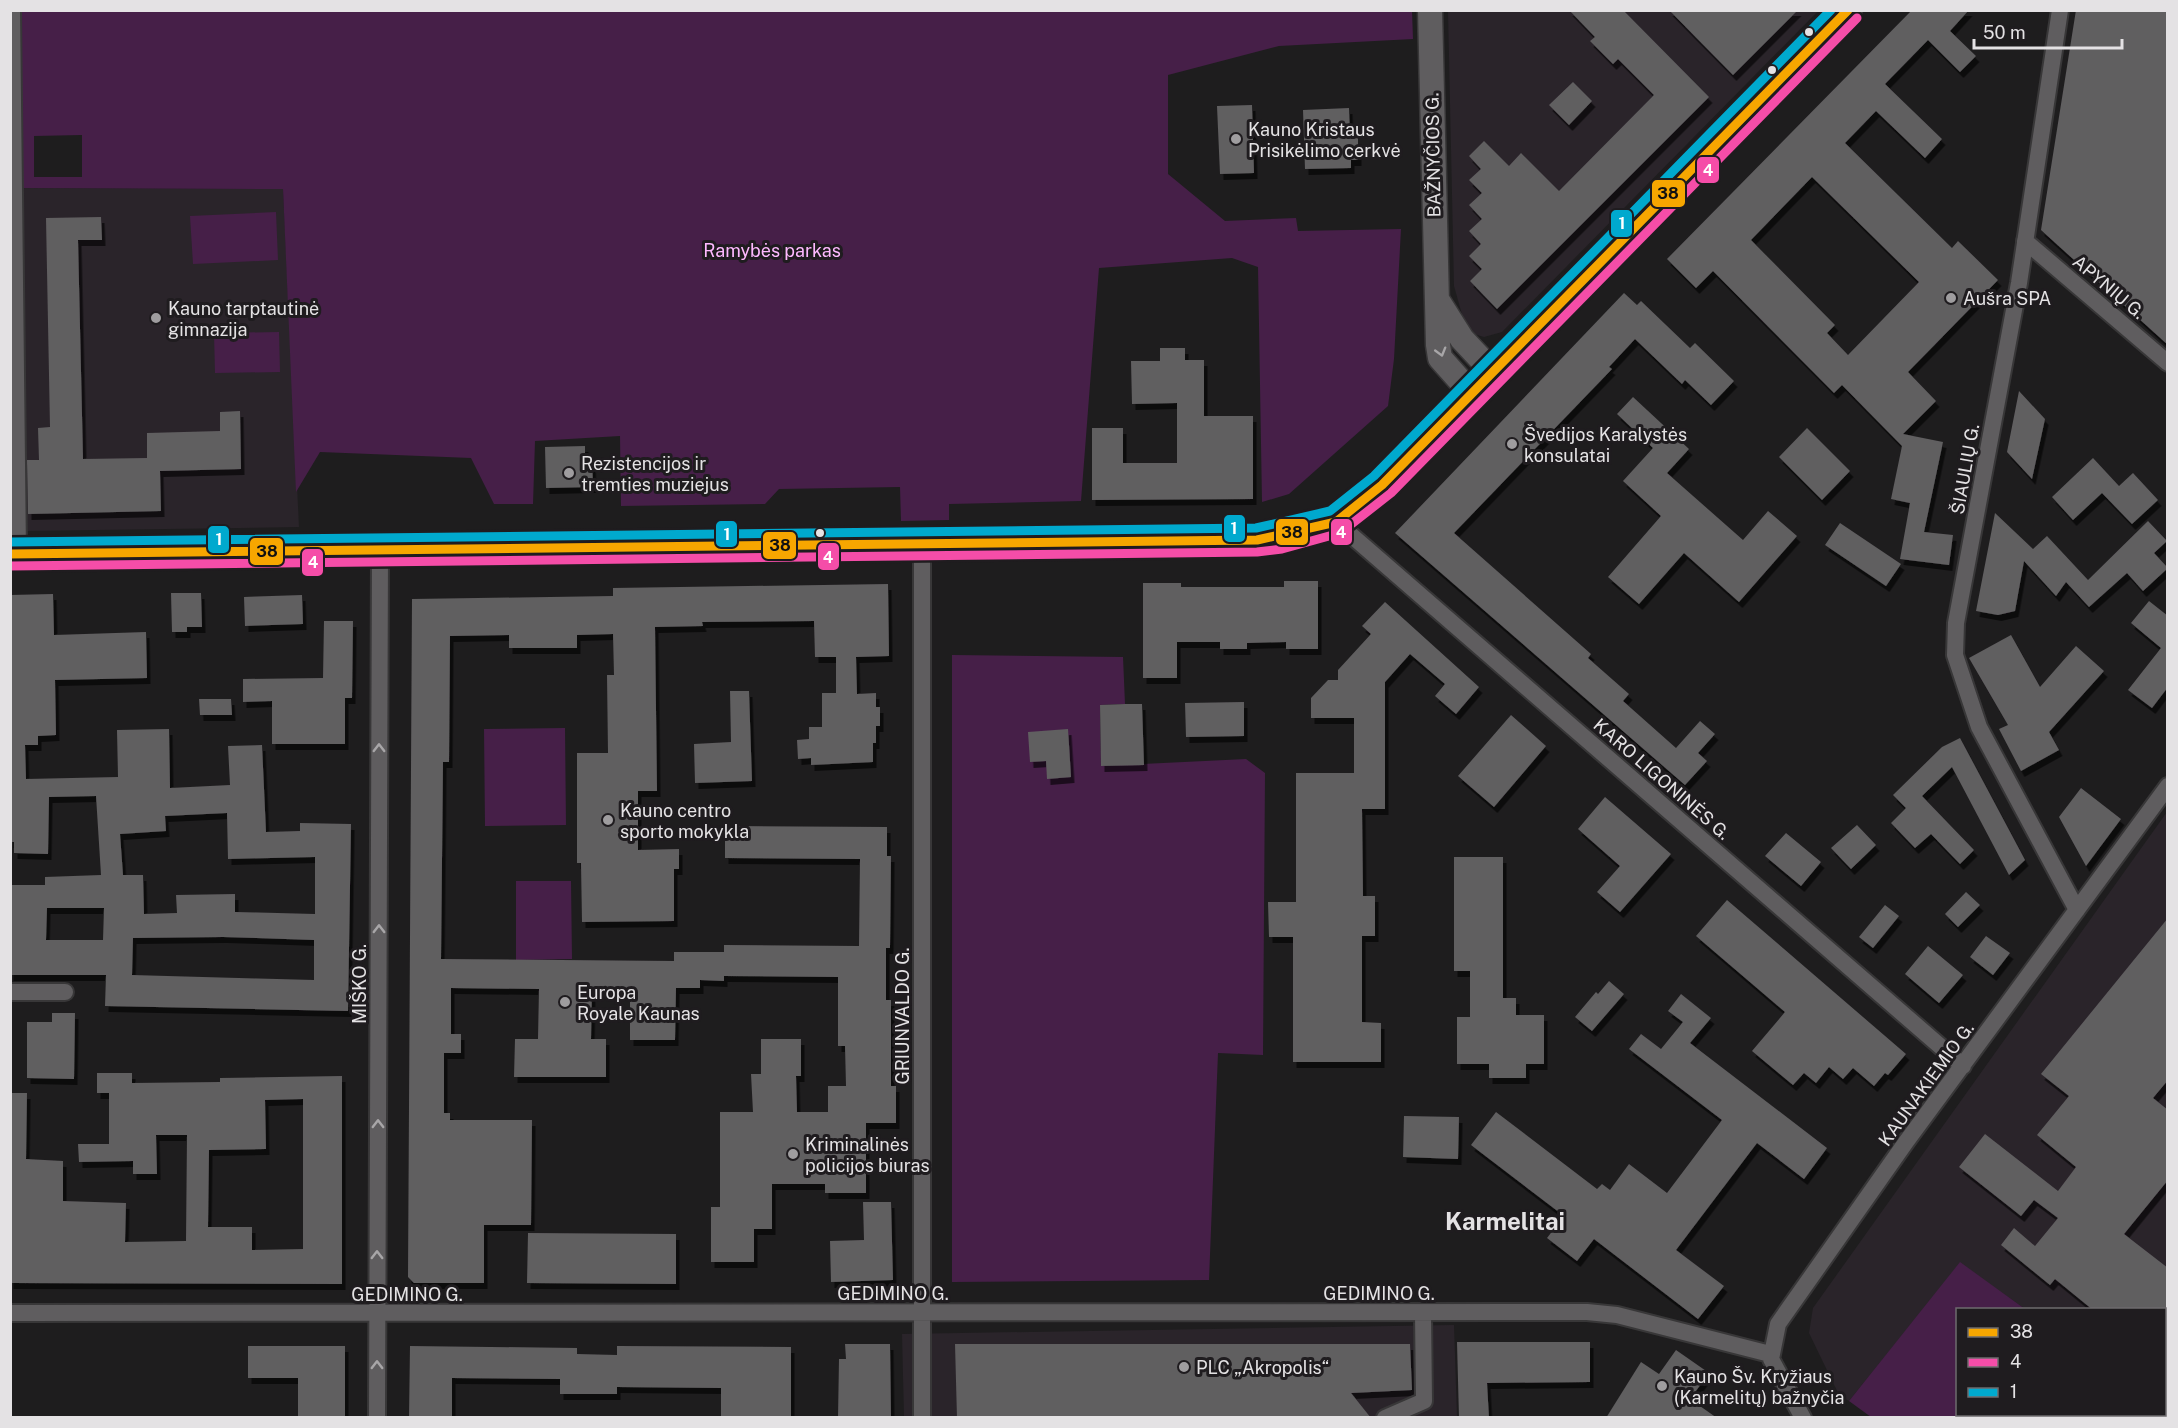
<svg xmlns="http://www.w3.org/2000/svg" width="2178" height="1428" viewBox="0 0 2178 1428" font-family="'Public Sans',sans-serif">
<style>
.built{fill:#2a242a}
.green{fill:#461f48;fill-rule:evenodd}
.building{fill:#605e60;fill-rule:evenodd;filter:url(#shadow)}
.lines{fill:none;stroke-linecap:round;stroke-linejoin:round}
.street-casing{stroke:#383738;stroke-width:20}
.secondary-casing{stroke:#383738;stroke-width:27}
.primary-casing{stroke:#383738;stroke-width:30}
.street{stroke:#5f5d5f;stroke-width:16}
.secondary{stroke:#5f5d5f;stroke-width:24}
.primary{stroke:#5f5b60;stroke-width:27}
.bus-1-casing{stroke:#1f1c1f;stroke-width:14}
.bus-2-casing{stroke:#1f1c1f;stroke-width:14}
.bus-3-casing{stroke:#1f1c1f;stroke-width:14}
.bus-1{stroke:#f7a600;stroke-width:9}
.bus-2{stroke:#f54da8;stroke-width:9}
.bus-3{stroke:#00a9ce;stroke-width:9}
.oneway{stroke:#a8a6a8}
.bus-dot{fill:#e4e2e4;stroke:#1f1c1f;stroke-width:2}
.poi-dot{fill:#9f9d9f;stroke:#1f1c1f;stroke-width:2}
.labels{text-anchor:middle;dominant-baseline:central;stroke-width:6;stroke-linejoin:round;paint-order:stroke}
.poi-label{font-size:18px;fill:#e4e2e4;stroke:#1f1c1f;text-anchor:start}
.street-label{font-size:18px;fill:#e4e2e4;stroke:#1f1c1f}
.park-label{font-size:18px;fill:#feb9ff;stroke:#1f1c1f}
.district-label{font-size:24px;font-weight:bold;fill:#e4e2e4;stroke:#1f1c1f}
.line-badge{stroke:#1f1c1f;stroke-width:2}
.badge-label{font-size:16px;text-anchor:middle;font-weight:bold;fill:#fff}
.pale-badge-label{font-size:16px;text-anchor:middle;font-weight:bold;fill:#111}
</style>
<defs>
<filter id="shadow"><feDropShadow dx="3.5" dy="6" stdDeviation="0" flood-color="#0009"/></filter>
</defs>
<rect width="100%" height="100%" fill="#1e1d1e"/>
<path class="built" d="M1448,11H1818L1502,332L1484,337L1474,334L1465,325L1454,286Z
M22,188L283,189L299,527L25,531Z
M2167,812V1412H2164V1310L2025,1309L1960,1263L1849,1401L1839,1395L1809,1333L1813,1308Z
M1454,1325L1457,1417H904L902,1334Z"/>
<path class="green" d="M22,11H1412L1413,39L1279,46L1168,75V174L1225,221L1296,218L1298,231L1401,229L1394,359L1388,406L1289,494L1262,502L1258,267L1232,258L1099,268L1081,501L949,504V520L901,521L900,487L779,489L765,504L621,506L620,436L535,441L533,504H494L471,458L320,452L296,492L283,189L22,188ZM82,135V177H34V136Z
M276,212L278,260L193,264L190,216Z
M279,332L280,372L215,373L214,333Z
M952,655L1123,657L1125,704L1100,705L1101,766L1246,759L1265,773L1263,1055L1218,1053L1209,1280L952,1282Z
M565,728L566,825L485,826L484,729Z
M516,881H571L572,959L516,960Z
M1960,1262L2025,1309L1958,1310V1414H2066L2069,1417H1871L1849,1401Z"/>
<path class="building" d="M1569,10H1623L1709,97L1497,309L1470,281L1482,269L1469,256L1481,244L1469,231L1482,219L1469,205L1482,193L1469,180L1481,169L1469,156L1484,141L1509,166L1521,153L1559,191L1654,95L1618,59L1613,64L1590,41L1595,37Z
M1669,10H1798L1733,75Z
M1912,10H1969L1950,31L1976,56L1960,72L1928,40L1885,84L1942,139L1925,158L1876,111L1845,143L1952,248L1958,241L1998,280L1908,372L1936,401L1903,434L1943,442L1924,532L1953,535L1949,565L1900,559L1910,503L1891,499L1902,446L1842,385L1834,393L1713,271L1696,288L1667,259ZM1812,177L1919,282L1848,355L1827,333L1835,325L1751,240Z
M2076,10H2168V345L2041,230Z
M1573,82L1592,101L1569,125L1549,105Z
M1252,105L1254,173L1220,174L1217,106Z
M1349,108L1350,138H1358V160H1351V168L1305,169L1303,110Z
M101,217L102,240H78L83,459L147,458V433L220,431V412L240,411L241,469L160,471L161,511L28,514L27,460H39L38,428L50,427L46,218Z
M1624,293L1637,305L1641,301L1690,348L1695,343L1734,381L1711,405L1685,380L1682,384L1635,339L1609,367L1612,369L1454,533L1591,654L1588,658L1629,694L1623,701L1676,748L1700,721L1715,734L1698,753L1707,761L1685,785L1395,533Z
M1160,348H1185V360H1204V416H1253V499L1092,500V428H1123V463H1177V403L1132,404L1131,361H1160Z
M2019,391L2045,419L2032,479L2007,452Z
M1633,397L1689,449L1667,473L1743,540L1768,511L1797,536L1739,602L1684,553L1639,604L1608,577L1661,516L1623,481L1653,448L1617,414Z
M1807,428L1850,471L1822,500L1779,457Z
M585,446V459L592,458L593,487L546,488L545,447Z
M2093,458L2119,486L2133,473L2158,500L2132,524L2102,493L2073,520L2052,497Z
M1995,513L2033,549L2047,536L2088,580L2148,521L2167,541L2154,553L2168,568L2143,591L2127,573L2089,607L2066,582L2056,596L2024,561L2015,611L1998,615L1976,611Z
M1840,523L1901,564L1886,586L1825,545Z
M1284,581H1318V649H1286V642L1247,643V649H1220V642H1177V678H1143V583H1181V587H1284Z
M888,584L889,656L856,657L857,694L876,693V707H880V726H876V743H873V762L811,765V758L798,759L797,740L809,739V727H822V693H836V657H815L814,621L702,622L703,626L655,627L657,791H638V850L679,849V869H674V921L582,922L581,863H577V753H608L607,675H614L613,634L577,635V648H509V635L450,636L449,762H443L441,959L674,961V952H724V945L859,946L860,859L725,858V826L887,827V856H891L890,948H886V1000H891V1086H896V1123H866V1193H825V1184H772V1229H754V1262H711V1207H720V1112H753L751,1074H761V1039H801V1076H796L797,1112H828V1086H846L845,1046H838V977L724,976V981L700,980V988H676L675,1040H630V988L592,987L591,1039H606V1077H514L515,1039H538L539,989L451,988V1034H461V1053H444V1113H450V1120H532L531,1225H484V1283H414L408,1277L412,599L613,596V588Z
M171,593H201L202,627H187V632H172Z
M53,594L54,635L146,632L147,678L55,680L56,735L38,736V745H25L26,779L118,777L117,730L169,729L170,788L230,785L228,746L262,745L266,832L300,831V823L351,824L348,1011L105,1006L106,975H10V885H45V877L101,875L96,796L49,797L48,854L14,853V842H10V595ZM227,813L228,859L315,857V914L235,912V894L176,895L177,913L144,914L143,875H123L120,834L166,831L165,816ZM47,908H104L103,940H46ZM223,937L314,940V980L132,975L133,938Z
M302,595L303,624L245,626L244,597Z
M2149,601L2168,616V687L2152,708L2128,690L2161,648L2131,623Z
M1385,602L1479,687L1456,714L1435,696L1445,684L1410,654L1385,682V809H1362L1363,896H1375V936H1362V1022L1381,1023V1062H1293V937H1269L1268,902H1296V773H1354V718H1311V698L1328,680H1338V670L1371,634L1362,626Z
M324,621H353L352,698H345V744H272V701L243,702V679L323,678Z
M2011,635L2040,687L2076,646L2104,671L2049,732L2059,750L2021,771L1999,729L2008,725L1969,658Z
M730,691H749L752,781L695,783L694,744L731,742Z
M199,699H231L232,715H200Z
M1244,702V736L1186,737L1185,703Z
M1125,704H1142L1144,765L1101,766L1100,705Z
M1511,715L1546,746L1494,807L1458,776Z
M1068,729L1071,777L1047,779L1046,761L1030,762L1028,732Z
M1960,738L2025,860L2009,875L1952,767L1922,796L1974,850L1960,864L1931,834L1915,848L1891,823L1906,808L1893,795L1942,747Z
M2081,788L2121,819L2086,866L2059,817Z
M1605,797L1671,854L1620,912L1597,892L1620,866L1578,829Z
M1857,825L1876,845L1851,869L1831,848Z
M1786,833L1821,862L1801,886L1765,856Z
M1454,857H1503V998H1516V1015H1544V1064H1526V1078H1489V1064H1457V1017H1470V971H1454Z
M1966,892L1980,905L1958,927L1945,914Z
M1727,900L1906,1054L1888,1075L1885,1073L1874,1086L1853,1068L1843,1079L1829,1067L1816,1083L1804,1073L1793,1085L1752,1051L1785,1012L1696,936Z
M1885,905L1899,916L1873,948L1859,937Z
M2168,918V1080L2153,1098L2168,1110V1180L2124,1234L2168,1268V1310H2093L2055,1279L2050,1285L2001,1245L2014,1228L2035,1246L2058,1218L2034,1200L2021,1216L1959,1167L1985,1134L2058,1191L2076,1167L2037,1135L2069,1096L2041,1074Z
M1986,936L2010,953L1993,975L1970,957Z
M1928,946L1963,975L1939,1003L1905,974Z
M1609,981L1624,994L1592,1031L1575,1017L1596,992L1598,994Z
M1681,994L1711,1018L1690,1043L1827,1148L1804,1179L1757,1143L1676,1250L1724,1286L1698,1319L1594,1239L1577,1261L1547,1238L1564,1216L1471,1145L1496,1112L1597,1189L1602,1184L1610,1190L1629,1164L1667,1193L1722,1120L1629,1049L1641,1034L1661,1049L1683,1022L1668,1011Z
M52,1013H75L74,1079L27,1078V1022H52Z
M97,1073H132V1083L220,1082V1078L342,1076V1284L10,1283V1093H27L26,1159L63,1161V1201L126,1203L125,1242L186,1241L187,1135H156L157,1174H133V1161L79,1162L78,1144H109V1093H97ZM303,1099V1249L252,1250V1227H208L209,1150L266,1149L265,1100Z
M1404,1116L1459,1117L1458,1159L1403,1157Z
M863,1202H891L893,1280L831,1282L830,1241L864,1240Z
M528,1233L676,1234V1284L527,1283Z
M1457,1342H1590V1382L1487,1383L1489,1418H1459Z
M845,1344H890L891,1418H838L839,1359H846Z
M955,1344H1410L1412,1390L1351,1393L1371,1418H957Z
M248,1346H345V1418H298V1378H248Z
M410,1346L577,1348V1354L617,1355V1346L791,1347V1418H721V1388L617,1387V1394H560V1379L452,1378V1418H409Z
M1676,1350L1709,1373L1690,1399L1717,1418H1606L1641,1362L1659,1374Z"/>
<g class="lines">
<defs>
<path id="street" d="M12,10L18,554
M2060,10L2019,283L1956,623L1955,655L1979,727L2077,910
M2025,241L2168,363
M1336,522L1963,1066
M922,543V1418
M10,992H65
M10,1313L1587,1312L1617,1315L1770,1354
M377,1418L380,550
M1385,1418L1424,1401L1423,1313
M1803,1418L1771,1359L1778,1324L1906,1142L2168,786"/>
<path id="secondary" d="M1430,10L1438,345L1440,358L1472,394
M1438,301L1462,339L1493,372"/>
<path id="primary" d="M10,554L1257,540L1279,537L1336,522L1382,485L1848,10"/>
</defs>
<use href="#street" class="street-casing"/>
<use href="#secondary" class="secondary-casing"/>
<use href="#primary" class="primary-casing"/>
<use href="#street" class="street"/>
<use href="#secondary" class="secondary"/>
<use href="#primary" class="primary"/>
<defs>
<path id="bus-1" d="M10,554L1257,540L1336,522L1382,485L1848,10"/>
<path id="bus-2" d="M10,566L1257,552L1282,549L1340,533L1391,493L1857,18"/>
<path id="bus-3" d="M10,542L1256,528L1330,511L1374,476L1831,10"/>
</defs>
<use href="#bus-1" class="bus-1-casing"/>
<use href="#bus-2" class="bus-2-casing"/>
<use href="#bus-3" class="bus-3-casing"/>
<use href="#bus-1" class="bus-1"/>
<use href="#bus-2" class="bus-2"/>
<use href="#bus-3" class="bus-3"/>
</g>
<defs><path id="oneway-chevron" d="M-2-3.5L2.5 0L-2 3.5" fill="none" stroke-width="1.6" stroke-linecap="round" stroke-linejoin="round" transform="scale(1.5)"/></defs>
<g class="oneway">
<use href="#oneway-chevron" transform="translate(1441 352) rotate(74)"/>
<use href="#oneway-chevron" transform="translate(379 748) rotate(-90)"/>
<use href="#oneway-chevron" transform="translate(379 929) rotate(-90)"/>
<use href="#oneway-chevron" transform="translate(378 1124) rotate(-90)"/>
<use href="#oneway-chevron" transform="translate(377 1255) rotate(-90)"/>
<use href="#oneway-chevron" transform="translate(377 1365) rotate(-90)"/>
</g>
<g class="bus-dot">
<circle cx="1809" cy="32" r="5"/>
<circle cx="1772" cy="70" r="5"/>
<circle cx="820" cy="533" r="5"/>
</g>
<g class="poi-dot">
<circle cx="1236" cy="139" r="6"/>
<circle cx="1951" cy="298" r="6"/>
<circle cx="156" cy="318" r="6"/>
<circle cx="1512" cy="444" r="6"/>
<circle cx="569" cy="473" r="6"/>
<circle cx="608" cy="820" r="6"/>
<circle cx="565" cy="1002" r="6"/>
<circle cx="793" cy="1154" r="6"/>
<circle cx="1184" cy="1367" r="6"/>
<circle cx="1662" cy="1386" r="6"/>
</g>
<g class="labels">
<g class="poi-label">
<text x="1248" y="129">Kauno Kristaus<tspan x="1248" dy="21">Prisikėlimo cerkvė</tspan></text>
<text x="1963" y="298">Aušra SPA</text>
<text x="168" y="308">Kauno tarptautinė<tspan x="168" dy="21">gimnazija</tspan></text>
<text x="1524" y="434">Švedijos Karalystės<tspan x="1524" dy="21">konsulatai</tspan></text>
<text x="581" y="463">Rezistencijos ir<tspan x="581" dy="21">tremties muziejus</tspan></text>
<text x="620" y="810">Kauno centro<tspan x="620" dy="21">sporto mokykla</tspan></text>
<text x="577" y="992">Europa<tspan x="577" dy="21">Royale Kaunas</tspan></text>
<text x="805" y="1144">Kriminalinės<tspan x="805" dy="21">policijos biuras</tspan></text>
<text x="1196" y="1367">PLC „Akropolis“</text>
<text x="1674" y="1376">Kauno Šv. Kryžiaus<tspan x="1674" dy="21">(Karmelitų) bažnyčia</tspan></text>
</g>
<g class="street-label">
<text transform="translate(1433 155) rotate(-91)">BAŽNYČIOS G.</text>
<text transform="translate(2109 287) rotate(40)">APYNIŲ G.</text>
<text transform="translate(1965 469) rotate(-80)">ŠIAULIŲ G.</text>
<text transform="translate(1662 779) rotate(41)">KARO LIGONINĖS G.</text>
<text transform="translate(359 984) rotate(-90)">MIŠKO G.</text>
<text transform="translate(902 1016) rotate(-90)">GRIUNVALDO G.</text>
<text transform="translate(1926 1084) rotate(-54)">KAUNAKIEMIO G.</text>
<text x="893" y="1293">GEDIMINO G.</text>
<text x="1379" y="1293">GEDIMINO G.</text>
<text x="407" y="1294">GEDIMINO G.</text>
</g>
<g class="park-label">
<text x="772" y="250">Ramybės parkas</text>
</g>
<g class="district-label">
<text x="1505" y="1221">Karmelitai</text>
</g>
</g>
<g class="line-badge">
<rect x="1696" y="156" width="24" height="28" rx="6" fill="#f54da8"/>
<rect x="1651" y="179" width="35" height="29" rx="6" fill="#f7a600"/>
<rect x="1610" y="209" width="23" height="29" rx="6" fill="#00a9ce"/>
<rect x="1223" y="514" width="23" height="29" rx="6" fill="#00a9ce"/>
<rect x="1330" y="518" width="23" height="28" rx="6" fill="#f54da8"/>
<rect x="1275" y="518" width="34" height="28" rx="6" fill="#f7a600"/>
<rect x="715" y="520" width="23" height="28" rx="6" fill="#00a9ce"/>
<rect x="207" y="525" width="23" height="29" rx="6" fill="#00a9ce"/>
<rect x="762" y="531" width="35" height="29" rx="6" fill="#f7a600"/>
<rect x="249" y="537" width="35" height="29" rx="6" fill="#f7a600"/>
<rect x="817" y="542" width="23" height="29" rx="6" fill="#f54da8"/>
<rect x="301" y="548" width="23" height="29" rx="6" fill="#f54da8"/>
</g>
<g class="badge-label">
<text x="1708" y="176">4</text>
<text x="1622" y="229">1</text>
<text x="1234" y="534">1</text>
<text x="1341" y="538">4</text>
<text x="727" y="540">1</text>
<text x="219" y="545">1</text>
<text x="828" y="563">4</text>
<text x="313" y="568">4</text>
</g>
<g class="pale-badge-label">
<text x="1668" y="199">38</text>
<text x="1292" y="538">38</text>
<text x="780" y="551">38</text>
<text x="267" y="557">38</text>
</g>
<rect width="2178" height="1428" fill="none" stroke="#e4e2e4" stroke-width="24"/>
<rect x="1956" y="1308" width="210" height="108" fill="#1f1c1f" stroke="#6e6b6e" stroke-width="1.5"/>
<rect x="1968" y="1328" width="30" height="9" fill="#f7a600" stroke="#6e6b6e" stroke-width="1.5"/>
<text x="2010" y="1338" font-size="18" fill="#e4e2e4">38</text>
<rect x="1968" y="1358" width="30" height="9" fill="#f54da8" stroke="#6e6b6e" stroke-width="1.5"/>
<text x="2010" y="1368" font-size="18" fill="#e4e2e4">4</text>
<rect x="1968" y="1388" width="30" height="9" fill="#00a9ce" stroke="#6e6b6e" stroke-width="1.5"/>
<text x="2010" y="1398" font-size="18" fill="#e4e2e4">1</text>
<path d="M1974 39v9h148v-9" fill="none" stroke="#e4e2e4" stroke-width="3"/>
<text x="1983" y="39" font-size="18" fill="#e4e2e4" stroke="#1f1c1f" stroke-width="4.5" paint-order="stroke">50 m</text>
</svg>
